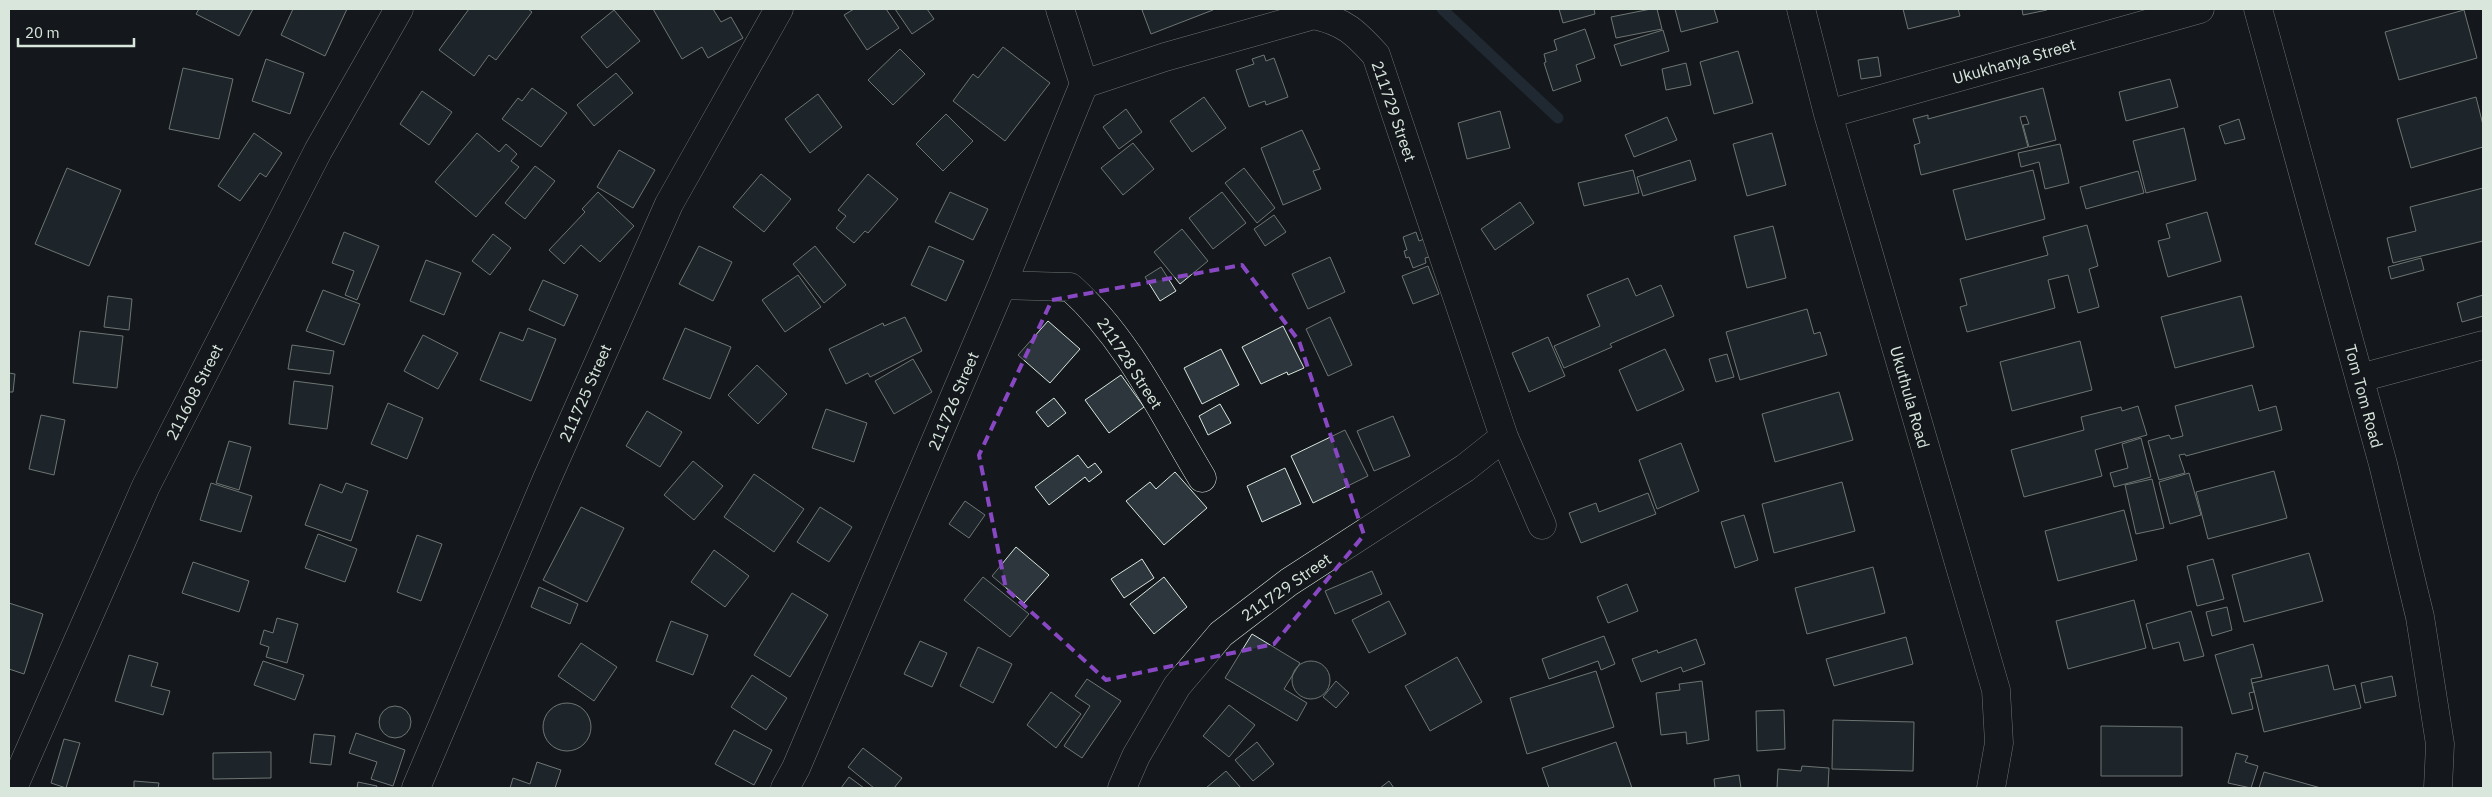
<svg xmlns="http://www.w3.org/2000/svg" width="2492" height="797" viewBox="0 0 2492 797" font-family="'IBM Plex Sans',sans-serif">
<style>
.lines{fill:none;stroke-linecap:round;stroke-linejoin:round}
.stream{stroke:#2f3f4d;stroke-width:11}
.building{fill:#2c363c;stroke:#d8e6dc}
.minor-casing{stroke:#d8e6dc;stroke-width:29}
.minor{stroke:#14181c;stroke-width:28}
.marked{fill:none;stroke:#8948c3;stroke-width:4;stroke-dasharray:10 6;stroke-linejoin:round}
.labels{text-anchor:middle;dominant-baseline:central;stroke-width:4;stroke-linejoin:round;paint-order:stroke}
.street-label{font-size:16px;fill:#d8e6dc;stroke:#14181c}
</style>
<rect width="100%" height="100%" fill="#14181c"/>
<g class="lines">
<path class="stream" d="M1442,9L1558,118"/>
</g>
<path class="building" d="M199,9H253L239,36L196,14Z
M293,9H347L325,56L281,35Z
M469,9H528L532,12L496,60L489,55L474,76L439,50Z
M653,9H713L721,22L731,17L743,38L708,58L702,47L682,59Z
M854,9H886L899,28L867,50L844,15Z
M895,9H927L934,19L912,34Z
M1144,9H1212L1213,10L1151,34L1142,10Z
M1559,9H1594L1595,14L1563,23Z
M1651,9H1657L1662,29L1616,38L1611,17Z
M1675,9H1714L1718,22L1681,32Z
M1903,9H1958L1960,16L1908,29Z
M2022,9H2046L2047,10L2023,15Z
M614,10L640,41L607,68L581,37Z
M2464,10L2477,58L2399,80L2385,32Z
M1585,29L1595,58L1576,65L1581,81L1553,91L1544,63L1546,62L1544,54L1557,50L1554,40Z
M1663,30L1669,51L1621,66L1614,45Z
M1003,47L1050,83L1005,141L953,101L973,74L978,78Z
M900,49L925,74L893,105L868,80Z
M1738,51L1753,103L1714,114L1700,62Z
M1264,55L1266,61L1274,58L1288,97L1266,105L1265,101L1249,107L1236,70L1254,64L1252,59Z
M1878,57L1881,76L1861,79L1858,60Z
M266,59L304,73L290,114L252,101Z
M1686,63L1691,85L1666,90L1662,69Z
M183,68L233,79L219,139L169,129Z
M616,73L633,93L594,126L577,105Z
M2170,79L2178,107L2126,121L2119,92Z
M532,88L567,113L541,147L502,119L518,98L522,101Z
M2043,88L2056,140L2029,147L2023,125L2029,124L2026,116L2020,117L2028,147L1921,175L1914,145L1920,143L1913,119L1928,115V119Z
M422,91L452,112L429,145L400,124Z
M818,94L842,127L810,153L785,119Z
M1204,97L1226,128L1192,152L1170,121Z
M2476,97L2483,125V147L2411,168L2397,119Z
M1126,109L1142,132L1119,149L1103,127Z
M1500,111L1510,148L1467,159L1458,123Z
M946,114L973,141L943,171L916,144Z
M1667,117L1677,140L1634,157L1625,135Z
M2239,119L2245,139L2225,144L2219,126Z
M2184,128L2196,180L2146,193L2133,141Z
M1302,130L1320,169L1313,171L1321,189L1283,205L1261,148Z
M254,133L282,153L266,177L260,173L240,201L218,186Z
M477,133L499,152L506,144L517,154L511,161L519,167L476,217L435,182Z
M1772,133L1786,185L1747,196L1733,144Z
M1133,143L1154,169L1123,195L1101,168Z
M2060,144L2069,183L2045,189L2039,162L2021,167L2018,153Z
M619,150L655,170L633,208L597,187Z
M1690,160L1696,180L1643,196L1637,177Z
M535,166L555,181L525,219L505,203Z
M67,168L121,190L89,266L35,244Z
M1244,168L1275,208L1257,223L1225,183Z
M1633,170L1639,193L1584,206L1578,183Z
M2033,170L2045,219L1966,240L1953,190Z
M2138,171L2144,193L2086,209L2080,187Z
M761,174L791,199L764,232L733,207Z
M868,174L898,199L868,233L865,231L854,243L836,228L846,216L838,210Z
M2483,188V241L2393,263L2387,238L2416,231L2410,207Z
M598,192L634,226L600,262L581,245L564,264L549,250L585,212L582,209Z
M950,192L988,209L973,240L935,222Z
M1222,192L1246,223L1213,249L1189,218Z
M1520,202L1534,223L1495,250L1481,229Z
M2207,212L2221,261L2168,277L2158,241L2170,238L2166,224Z
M1274,215L1286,232L1265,246L1254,229Z
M2087,225L2098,266L2089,269L2099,307L2078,313L2068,275L2048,280L2055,308L1967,332L1960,307L1967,305L1960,279L2048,255L2043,237Z
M1773,226L1786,278L1747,288L1734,236Z
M1182,229L1208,261L1180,284L1154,252Z
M344,232L379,246L357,300L345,295L354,271L332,263Z
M1416,232L1419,241L1427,238L1433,256L1425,258L1426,263L1413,268L1409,257L1406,258L1404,251L1407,250L1403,237Z
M493,234L511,248L490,275L472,261Z
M699,246L732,262L713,301L679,284Z
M815,246L846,285L824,303L793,264Z
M929,246L964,261L946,301L911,285Z
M1330,257L1345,292L1308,309L1292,274Z
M2421,258L2424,270L2391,279L2388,267Z
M426,260L461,273L444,315L410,301Z
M1428,266L1439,294L1413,304L1402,276Z
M1161,267L1176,291L1160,301L1145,277Z
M798,275L821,307L785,332L762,300Z
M1628,278L1636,296L1661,285L1674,316L1610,344L1612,347L1564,368L1554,346L1600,326L1587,295Z
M543,280L578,295L564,326L529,310Z
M323,290L360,304L344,345L306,331Z
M2483,295V316L2462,322L2457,303Z
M108,296L132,299L129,330L104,327Z
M2241,296L2254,347L2175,368L2161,317Z
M1807,309L1814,334L1820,332L1827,355L1740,380L1726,332Z
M905,317L922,351L870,377L868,373L846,384L829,349L883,323L884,326Z
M1330,317L1352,365L1328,376L1306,329Z
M1048,321L1080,349L1050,383L1018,355Z
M1283,326L1304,368L1288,375L1287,372L1261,384L1242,347Z
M528,328L556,339L531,401L480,380L500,332L523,341Z
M685,328L731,347L710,399L663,379Z
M80,331L123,336L117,388L73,383Z
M423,335L458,353L438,389L404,371Z
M1548,337L1565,376L1529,392L1512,353Z
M2080,341L2092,390L2012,411L2000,362Z
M292,345L334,351L330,374L288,369Z
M1221,349L1239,385L1202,404L1184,368Z
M1665,349L1684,390L1637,411L1619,370Z
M1727,354L1734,377L1716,382L1709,359Z
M913,359L932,392L894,414L875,381Z
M757,365L787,394L758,424L728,395Z
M9,373L15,374L13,392H9Z
M1121,375L1144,407L1109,433L1085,400Z
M294,381L333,386L327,429L289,424Z
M2252,385L2259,411L2276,406L2282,430L2186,456L2185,454L2179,455L2185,473L2159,480L2148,441L2169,435L2171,439L2183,436L2175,406Z
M1839,392L1853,440L1775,462L1762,414Z
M1054,398L1066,413L1048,427L1036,412Z
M388,403L423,418L407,459L371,444Z
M1220,404L1231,423L1208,435L1199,416Z
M2138,406L2147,435L2095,450L2102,476L2024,497L2011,450L2084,430L2081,417L2121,407L2122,411Z
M826,409L867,423L854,462L812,448Z
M647,411L682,432L660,467L626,446Z
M41,415L65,420L54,475L29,469Z
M1393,416L1410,456L1374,471L1357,431Z
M1345,430L1368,476L1313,503L1291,456Z
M2141,438L2151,477L2114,487L2110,473L2128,468L2122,444Z
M229,441L251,447L239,490L216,483Z
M1681,443L1699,491L1657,509L1639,460Z
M1078,455L1088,468L1095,463L1102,472L1089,482L1085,477L1049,505L1035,487Z
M693,461L723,486L694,520L664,495Z
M1285,468L1301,504L1262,522L1247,486Z
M2274,471L2287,518L2208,539L2196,492Z
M1175,472L1207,508L1164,545L1126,501L1150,482L1156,489Z
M2189,473L2201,515L2170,524L2159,482Z
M754,474L804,509L774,552L724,517Z
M2152,479L2164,528L2136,534L2125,485Z
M1842,482L1855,531L1774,553L1762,504Z
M211,483L252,496L241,532L200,520Z
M346,483L368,491L351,541L305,525L320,484L342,493Z
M1648,493L1656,514L1581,543L1569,513L1596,503L1599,512Z
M965,501L985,515L969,538L949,524Z
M581,507L624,528L587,602L543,580Z
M820,507L852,527L829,562L797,542Z
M2124,510L2137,560L2058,581L2045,531Z
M1744,515L1758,560L1735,568L1721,522Z
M318,534L357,549L345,582L305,568Z
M417,535L442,544L421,601L397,592Z
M1016,547L1049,575L1024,603L992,576Z
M714,550L749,576L725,607L691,582Z
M2309,553L2323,601L2244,622L2232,575Z
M1142,559L1154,578L1124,598L1111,579Z
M2213,559L2224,599L2197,606L2187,566Z
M193,562L249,581L239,612L182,593Z
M1873,567L1885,613L1807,634L1795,588Z
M1372,571L1382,594L1335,614L1325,591Z
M983,577L1029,614L1010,637L964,600Z
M1164,577L1187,607L1154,634L1130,604Z
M1627,584L1638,611L1608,623L1597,597Z
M539,587L578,604L570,624L531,607Z
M792,593L828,615L790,677L754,655Z
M2134,600L2146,648L2068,669L2056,621Z
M1389,601L1406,634L1369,653L1352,620Z
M9,603L43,614L24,674L9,669Z
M2227,607L2232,630L2212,636L2206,612Z
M2191,611L2204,656L2184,661L2179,642L2153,649L2146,624Z
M277,618L298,624L287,663L266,657L269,647L260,644L264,630L273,633Z
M671,621L708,635L693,675L656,661Z
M1252,634L1300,663L1284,689L1307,703L1297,721L1225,678Z
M1604,636L1615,664L1601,670L1598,661L1549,679L1542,659Z
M1906,637L1913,664L1834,686L1826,659Z
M1696,639L1705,664L1683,672L1681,667L1641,682L1632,659L1657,650L1658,653Z
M920,641L947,653L932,687L904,674Z
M581,643L617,667L594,701L558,676Z
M2253,644L2262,677L2251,679L2254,692L2249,693L2253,709L2232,714L2215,655Z
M978,647L1012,664L993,703L960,686Z
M129,655L158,663L151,686L170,691L163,715L115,701Z
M1457,657L1482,702L1430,731L1405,686Z
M263,661L304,675L295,700L254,685Z
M1292 680a19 19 0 1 1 38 0a19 19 0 1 1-38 0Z
M2328,665L2334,690L2355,685L2361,708L2264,732L2252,683Z
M1596,671L1614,727L1527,754L1510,698Z
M752,675L787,698L766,730L731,707Z
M2392,676L2396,696L2365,703L2361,683Z
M1087,679L1121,701L1082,758L1064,746L1090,706L1075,696Z
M1336,681L1349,693L1336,708L1323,697Z
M1702,681L1709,740L1687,744L1686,732L1661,735L1656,693L1680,690L1679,684Z
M1051,692L1081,714L1056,748L1027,725Z
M543 727a24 24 0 1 1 48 0a24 24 0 1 1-48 0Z
M1229,705L1255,725L1229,757L1203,736Z
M379 722a16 16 0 1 1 32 0a16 16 0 1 1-32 0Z
M1784,710L1785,749L1757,751L1756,711Z
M1833,720L1914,722L1913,771L1832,769Z
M2101,726L2182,727V776H2101Z
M734,730L772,750L754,785L715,764Z
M356,733L405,750L393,786L371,779L377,762L349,753Z
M314,734L335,736L331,765L310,763Z
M64,739L80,743L66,788L51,783Z
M1257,742L1274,764L1253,781L1235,760Z
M1616,742L1632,788H1549L1542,768Z
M863,748L902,778L894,788H874L848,767Z
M271,752V778L213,779V753Z
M2236,753L2248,756L2245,762L2258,766L2251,788L2228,783Z
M537,762L561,770L555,788H510L513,778L530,784Z
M1802,766L1829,768L1828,788H1777L1778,769L1801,771Z
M1226,771L1241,788H1206Z
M2264,772L2321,788H2259Z
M1739,775L1741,788H1715L1714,779Z
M849,777L864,788H841Z
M134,781L159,783L158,788H134Z
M1389,781L1394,788H1380Z
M358,782L377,786L376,788H357Z"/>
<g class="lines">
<defs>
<path id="minor" d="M1801,9L1828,114L1996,690L1999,743L1991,788
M2258,9L2383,464L2420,617L2440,744L2438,788
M1084,84L1165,57L1314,15C1345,22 1355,32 1376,55L1504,437L1542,525
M1828,114L2200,9
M1002,285L1070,287C1128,339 1162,412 1202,478
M2360,378L2483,345
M13,788L146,486L318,151L399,9
M416,788L546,481L669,204L779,9
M785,788L796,768L1002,285L1084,84L1060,9
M1122,788L1136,756L1177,686L1221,634L1289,582L1465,468L1504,437"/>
</defs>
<use href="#minor" class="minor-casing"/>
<use href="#minor" class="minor"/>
</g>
<path d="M0 0H2492V797H0ZM1242,265L1299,341L1364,535L1274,644L1106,680L1006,589L979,455L1052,300Z" fill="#14181c" fill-opacity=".55" fill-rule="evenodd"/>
<path class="marked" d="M1242,265L1299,341L1364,535L1274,644L1106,680L1006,589L979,455L1052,300Z"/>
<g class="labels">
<g class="street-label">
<text transform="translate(2014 61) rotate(-16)">Ukukhanya Street</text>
<text transform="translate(1394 111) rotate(71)">211729 Street</text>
<text transform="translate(1130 363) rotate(57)">211728 Street</text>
<text transform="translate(194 392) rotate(-63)">211608 Street</text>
<text transform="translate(585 393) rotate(-66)">211725 Street</text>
<text transform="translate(2364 396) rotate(75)">Tom Tom Road</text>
<text transform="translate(1910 397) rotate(74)">Ukuthula Road</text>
<text transform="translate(953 401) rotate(-67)">211726 Street</text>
<text transform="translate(1286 587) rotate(-35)">211729 Street</text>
</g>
</g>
<rect width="2492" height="797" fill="none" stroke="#d8e6dc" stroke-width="20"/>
<path d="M18 38v8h116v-8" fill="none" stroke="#d8e6dc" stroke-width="2.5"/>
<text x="25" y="38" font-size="15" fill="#d8e6dc" stroke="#14181c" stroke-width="4" paint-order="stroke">20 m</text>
</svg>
